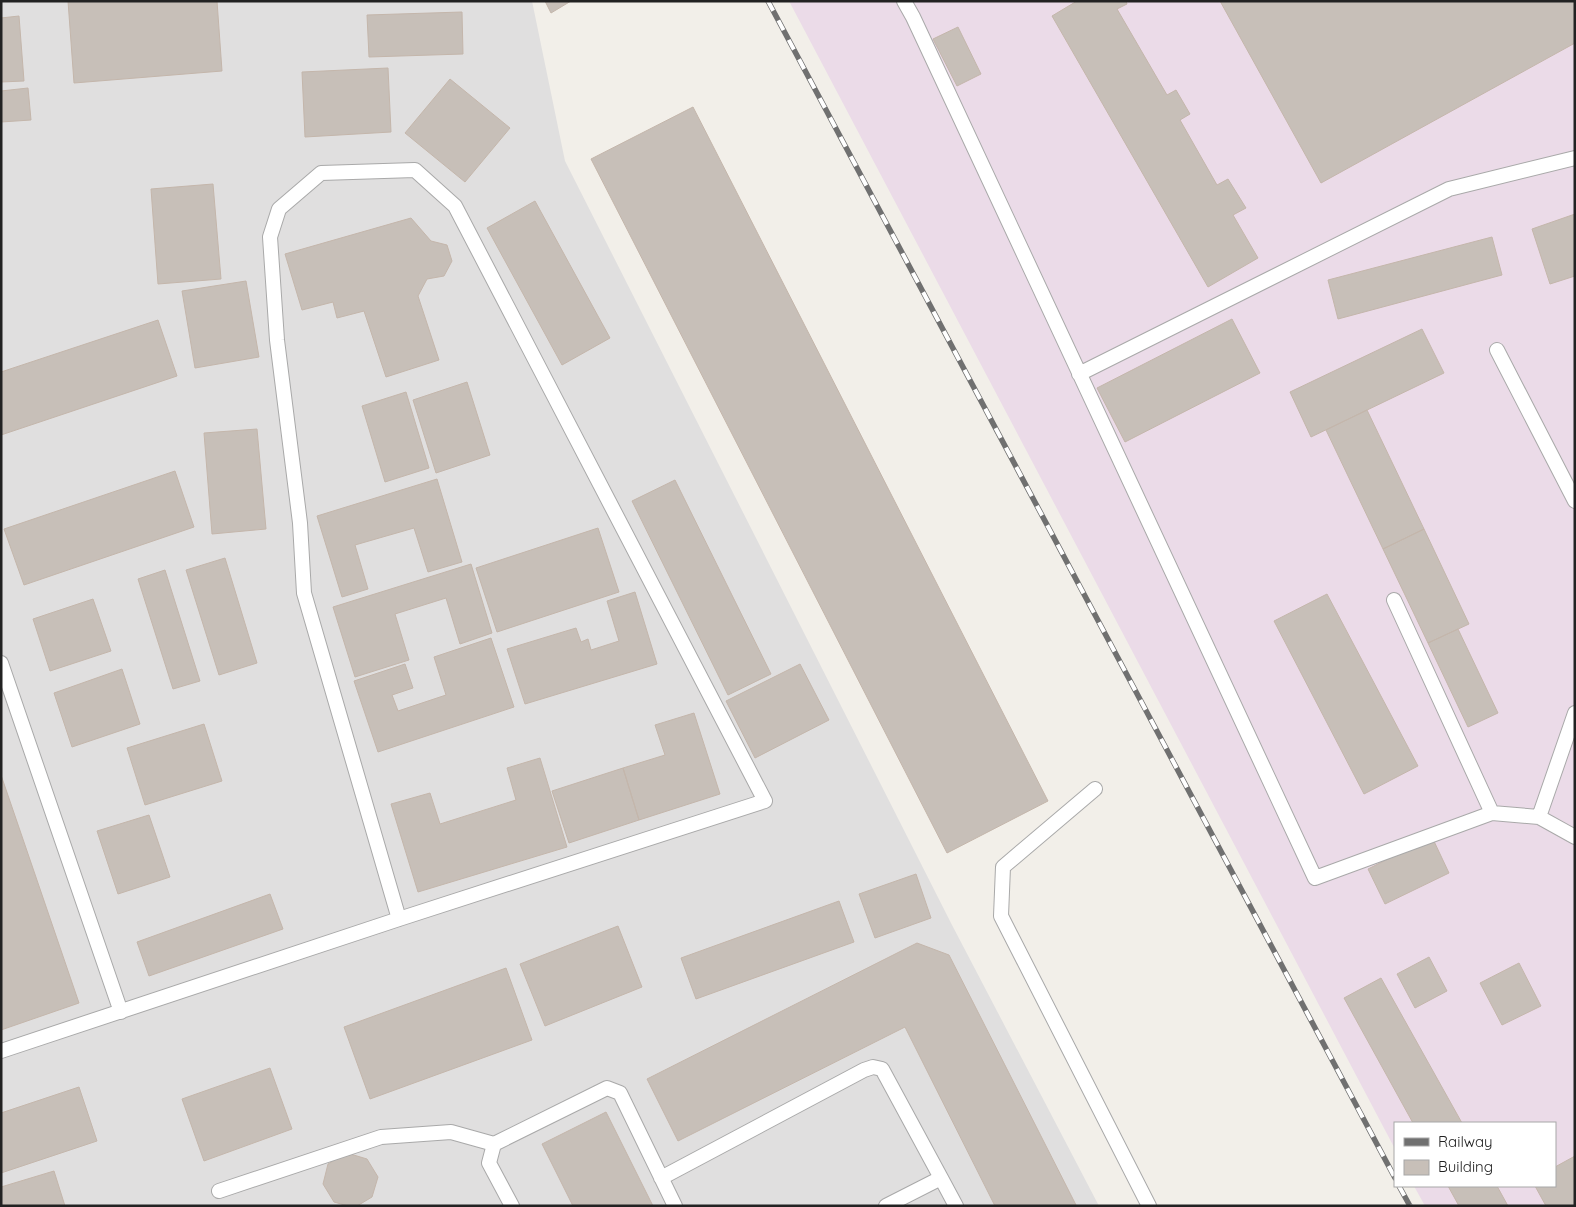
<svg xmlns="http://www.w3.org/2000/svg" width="1576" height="1207" viewBox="0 0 1576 1207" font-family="Quicksand,sans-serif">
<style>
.residential{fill:#e0dfdf}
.industrial{fill:#ebdbe8}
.building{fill:#c7bfb8;stroke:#c4b6ab}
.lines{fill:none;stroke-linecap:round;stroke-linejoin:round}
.service-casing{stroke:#a9a9a9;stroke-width:16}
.service{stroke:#fff;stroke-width:14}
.rail-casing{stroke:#707070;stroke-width:5.5}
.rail{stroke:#fff;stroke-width:4;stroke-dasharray:11;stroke-linecap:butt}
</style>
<rect width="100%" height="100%" fill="#f2efe9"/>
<path class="residential" d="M1,1H532L565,161L952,925L1099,1206H1Z"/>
<path class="industrial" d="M789,1H1575V1206H1425L1414,1186H1555V1123H1395V1149Z"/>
<path class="building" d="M68,1H217L222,71L74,83Z
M545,1H571L551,13Z
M1077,1H1126L1127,4L1117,9L1167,95L1176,90L1190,114L1180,120L1217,185L1228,179L1246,208L1233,215L1258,258L1208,287L1052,16Z
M1220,1H1575V43L1321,183Z
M462,12L463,54L369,57L367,15Z
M19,16L24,81L1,82V18Z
M958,27L981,74L957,86L933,39Z
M388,68L391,132L305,137L302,72Z
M450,79L510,128L465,182L405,133Z
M28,88L31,120L1,122V91Z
M693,107L1048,801L947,853L591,159Z
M213,184L221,279L158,284L151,189Z
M535,201L610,338L562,365L487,228Z
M1575,214V276L1550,284L1532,229Z
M411,218L431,241L447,245L452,261L444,276L427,279L418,296L439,360L386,377L364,311L337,318L333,302L302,310L285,254Z
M1492,237L1502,275L1338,319L1328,280Z
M246,281L259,357L195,368L182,291Z
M1232,319L1260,373L1125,442L1097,388Z
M158,320L177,376L1,435V372Z
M1422,329L1444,373L1311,437L1290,392Z
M467,382L490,455L436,473L413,400Z
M406,392L429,468L385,482L362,406Z
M1367,410L1424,529L1383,549L1326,430Z
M257,429L266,529L212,534L204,433Z
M175,471L194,527L24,585L4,529Z
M437,479L462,562L428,572L414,528L355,545L368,589L342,597L317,516Z
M675,480L771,674L728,695L632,501Z
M598,528L619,592L497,632L476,568Z
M1424,529L1469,624L1428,643L1383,549Z
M225,558L257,663L219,675L186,570Z
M471,564L492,633L460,644L446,598L395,614L409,660L355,677L333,607Z
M165,570L200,681L173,689L138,579Z
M635,592L657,664L525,704L507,649L576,628L581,642L588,639L591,650L619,641L607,601Z
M1327,594L1418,766L1364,794L1274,621Z
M93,599L111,651L50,671L33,619Z
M1458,629L1498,713L1468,727L1428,643Z
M491,638L514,707L378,752L354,681L405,664L413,688L392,695L398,711L446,695L434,657Z
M800,664L829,720L755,758L726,701Z
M122,669L140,724L72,747L54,693Z
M694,713L720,794L639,820L623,768L665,755L655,725Z
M204,724L222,781L145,805L127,748Z
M540,758L567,847L418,892L391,804L430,793L440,824L516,800L507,768Z
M623,768L639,820L569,843L552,791Z
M1,775L79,1003L1,1030Z
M149,815L170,877L118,894L97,831Z
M1432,837L1449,873L1385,904L1368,869Z
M916,874L931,918L875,938L859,894Z
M270,894L283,929L149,976L137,942Z
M839,901L854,942L696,999L681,958Z
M618,926L642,987L545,1026L520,964Z
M917,943L949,955L1076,1205L995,1206L905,1027L678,1141L647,1079Z
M1429,957L1447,991L1415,1008L1397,974Z
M1519,963L1541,1006L1502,1025L1480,983Z
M506,968L532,1040L370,1099L344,1027Z
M1381,978L1462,1123H1413L1344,998Z
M270,1068L292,1129L204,1161L182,1099Z
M79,1087L97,1141L1,1173V1113Z
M606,1112L653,1206H573L542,1144Z
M347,1153L367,1159L378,1177L372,1197L357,1206H348L334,1202L323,1184L328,1164Z
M1575,1156V1206H1546L1535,1186H1555V1167Z
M54,1171L65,1206H1V1187Z
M1448,1186H1497L1508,1206H1459Z"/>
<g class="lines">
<defs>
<path id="service" d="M904,1L913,17L1315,878L1492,813L1394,600
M1497,350L1575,501
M1079,374L1449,189L1575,158
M1,663L121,1012
M1095,789L1003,867L1001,916L1149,1206
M1492,813L1539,817L1575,837
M1539,817L1575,713
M1,1051L399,919L765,801L455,206L415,170L321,173L279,209L270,237L277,340L300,523L304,593L399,919
M661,1178L864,1070L873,1067L882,1069L941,1178
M219,1191L381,1137L451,1132L494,1144
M512,1206L489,1163L494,1144L607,1088L620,1093L675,1206
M886,1206L941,1178L956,1206"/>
</defs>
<use href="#service" class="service-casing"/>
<use href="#service" class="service"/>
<defs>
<path id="rail" d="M768,1L1395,1178
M1399,1186L1410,1206"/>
</defs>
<use href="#rail" class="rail-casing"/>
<use href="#rail" class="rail"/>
</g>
<rect width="1576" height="1207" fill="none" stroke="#222222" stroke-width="5"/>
<rect x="1394" y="1122" width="162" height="65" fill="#ffffff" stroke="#a7a7a7"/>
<rect x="1404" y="1138" width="25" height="8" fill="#707070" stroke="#a7a7a7"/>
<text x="1438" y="1147" font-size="15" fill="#222222">Railway</text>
<rect x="1404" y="1160" width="25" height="15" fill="#c7bfb8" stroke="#a7a7a7"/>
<text x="1438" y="1172" font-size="15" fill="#222222">Building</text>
</svg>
